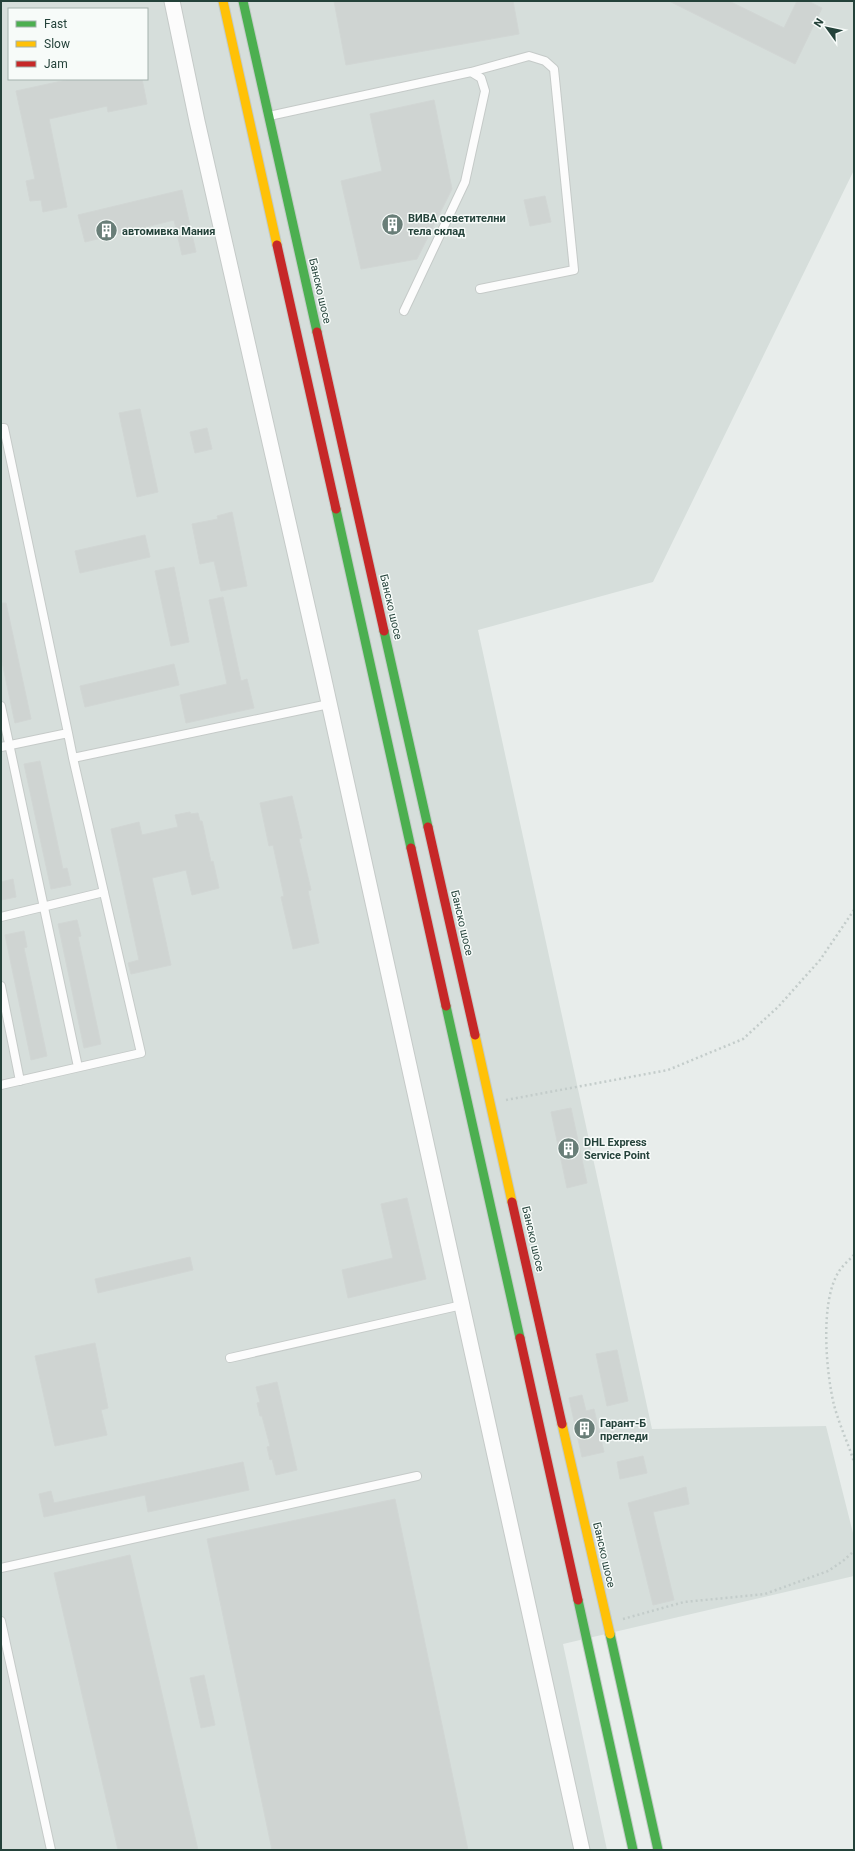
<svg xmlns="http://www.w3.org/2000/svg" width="855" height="1851" viewBox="0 0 855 1851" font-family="Roboto,sans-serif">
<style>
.built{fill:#d6dedb;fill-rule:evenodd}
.building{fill:#cfd4d2;stroke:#d1d6d4}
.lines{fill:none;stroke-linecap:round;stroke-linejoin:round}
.lane-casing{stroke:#c5cac8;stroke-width:10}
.street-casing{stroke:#c5cac8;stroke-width:17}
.fast-casing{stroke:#c3cbc8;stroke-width:11}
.slow-casing{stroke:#c3cbc8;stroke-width:11}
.jam-casing{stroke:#c3cbc8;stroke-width:11}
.path{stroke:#c3ccca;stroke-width:2.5;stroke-dasharray:2 3;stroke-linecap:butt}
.lane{stroke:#fcfcfc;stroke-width:8}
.street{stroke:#fcfcfc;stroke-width:15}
.fast{stroke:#4caf50;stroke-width:9}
.slow{stroke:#ffc107;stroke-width:9}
.jam{stroke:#c62828;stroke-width:9}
.labels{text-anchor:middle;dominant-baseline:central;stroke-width:3;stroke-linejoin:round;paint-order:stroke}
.poi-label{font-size:11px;font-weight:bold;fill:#24423a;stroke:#f7fbf9;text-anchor:start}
.street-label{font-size:11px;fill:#24423a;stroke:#f7fbf9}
</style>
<rect width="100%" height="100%" fill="#e8edeb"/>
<path class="built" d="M1,1H854V170L653,582L478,630L652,1429L826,1426L854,1537V1576L563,1644L607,1850H1ZM9,9H147V79H9Z"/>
<path class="building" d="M334,1H513L519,34L346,65Z
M669,1H729L784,28L797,1H808L822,8L795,64Z
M71,79H142L147,104L108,112L107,106L49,119L67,207L43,212L41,200L30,201L26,181L35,179L16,91Z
M434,100L452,189L417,259L361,269L341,181L382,171L370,114Z
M182,190L196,252L182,255L174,220L85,242L78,215Z
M545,196L551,222L530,226L524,200Z
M140,409L158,492L137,497L119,413Z
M207,428L212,449L195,453L190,432Z
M232,512L247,586L221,591L214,561L200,564L192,524L218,519L217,516Z
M145,535L150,557L80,573L75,551Z
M174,567L189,642L171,646L155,571Z
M223,597L241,681L247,679L254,708L186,723L180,695L227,684L209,600Z
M1,603H6L31,719L15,723L1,657Z
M174,664L179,685L85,707L80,686Z
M40,761L63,869L67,868L71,885L51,889L24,764Z
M292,796L302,838L299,839L311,890L308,891L319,943L293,949L281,897L284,896L273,845L269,846L260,803Z
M190,812L191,814L198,813L200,821H202L211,862L213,861L219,888L192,895L186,870L152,878L171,965L131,974L128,963L139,960L111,829L139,822L142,835L178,827L175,815Z
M13,879L16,897L1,900V882Z
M77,920L81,936L78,937L101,1044L84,1048L58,924Z
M24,931L27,947L24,948L47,1056L31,1060L5,935Z
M571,1108L587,1183L567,1188L551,1112Z
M407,1198L426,1279L348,1298L342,1270L393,1258L381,1204Z
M190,1257L193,1270L98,1293L95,1279Z
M95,1343L108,1408L101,1410L107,1435L55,1446L35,1356Z
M617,1350L628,1401L607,1406L596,1354Z
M277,1382L297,1470L276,1475L272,1459L270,1460L267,1447L270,1446L262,1416H260L257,1403L260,1402L256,1387Z
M582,1395L586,1411L594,1409L604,1452L582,1457L569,1398Z
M643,1456L647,1473L620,1479L617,1462Z
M243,1462L249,1490L148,1512L145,1495L44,1517L39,1494L51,1491L54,1503Z
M686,1487L689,1504L653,1512L674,1600L653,1605L628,1503Z
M395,1499L468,1850H272L207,1539Z
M130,1555L198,1850H118L54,1573Z
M204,1675L215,1725L201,1728L190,1678Z"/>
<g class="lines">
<defs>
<path id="lane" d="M471,72L529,56L545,61L554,69L574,270L480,289
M269,116L471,72L481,78L485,91L465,182L404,311
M1,428H4L68,733
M1,706L78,1067
M1,747L68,733L73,758L329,704
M1,917L104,892
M1,986L20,1081
M1,1085L141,1053L73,758
M230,1358L462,1305
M1,1568L417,1476
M1,1621L51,1850"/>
<path id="street" d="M172,1L197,121L322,671L582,1850"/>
<path id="fast" d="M243,1L317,332
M336,509L411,848
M384,631L428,827
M446,1006L520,1338
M578,1600L633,1850
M610,1634L658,1850"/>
<path id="slow" d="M223,1L277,245
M475,1035L512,1202
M562,1424L610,1634"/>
<path id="jam" d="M277,245L336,509
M317,332L384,631
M428,827L475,1035
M411,848L446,1006
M512,1202L562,1424
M520,1338L578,1600"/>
</defs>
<use href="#lane" class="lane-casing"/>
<use href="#street" class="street-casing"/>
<use href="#fast" class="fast-casing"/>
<use href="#slow" class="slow-casing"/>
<use href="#jam" class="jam-casing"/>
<path class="path" d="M506,1100L668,1070L743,1039L778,1007L820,960L854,910
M854,1255C849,1260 842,1266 838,1273C820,1303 826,1372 834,1405C839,1424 848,1443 854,1462
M623,1619L684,1602L765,1594L828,1571L843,1561L854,1551"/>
<use href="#lane" class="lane"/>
<use href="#street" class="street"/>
<use href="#fast" class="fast"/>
<use href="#slow" class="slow"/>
<use href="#jam" class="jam"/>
</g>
<defs>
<symbol id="building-disc" viewBox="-11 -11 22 22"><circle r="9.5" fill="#697e78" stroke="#f7fbf9"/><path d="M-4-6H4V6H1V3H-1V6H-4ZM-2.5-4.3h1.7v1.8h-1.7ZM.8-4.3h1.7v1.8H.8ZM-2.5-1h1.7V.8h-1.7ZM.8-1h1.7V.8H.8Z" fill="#fff"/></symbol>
</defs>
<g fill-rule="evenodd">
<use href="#building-disc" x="380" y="212" width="25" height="25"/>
<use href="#building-disc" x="94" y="218" width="25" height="25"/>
<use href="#building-disc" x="556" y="1136" width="25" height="25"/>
<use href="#building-disc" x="572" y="1416" width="25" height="25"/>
</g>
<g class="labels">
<g class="poi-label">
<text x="408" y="218">ВИВА осветителни<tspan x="408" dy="13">тела склад</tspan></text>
<text x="122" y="231">автомивка Мания</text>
<text x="584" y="1142">DHL Express<tspan x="584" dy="13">Service Point</tspan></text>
<text x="600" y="1423">Гарант-Б<tspan x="600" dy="13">прегледи</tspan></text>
</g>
<g class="street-label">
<text transform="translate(320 291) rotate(77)">Банско шосе</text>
<text transform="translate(391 607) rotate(77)">Банско шосе</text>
<text transform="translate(462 923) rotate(77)">Банско шосе</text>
<text transform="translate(533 1239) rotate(77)">Банско шосе</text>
<text transform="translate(604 1555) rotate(77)">Банско шосе</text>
</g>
</g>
<rect width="855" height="1851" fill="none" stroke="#24423a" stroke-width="4"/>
<rect x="8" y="8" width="140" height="72" fill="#f7fbf9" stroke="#a3b1ad"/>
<rect x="16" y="21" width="20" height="6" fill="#4caf50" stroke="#a3b1ad"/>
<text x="44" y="28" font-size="12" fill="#24423a">Fast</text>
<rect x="16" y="41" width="20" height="6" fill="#ffc107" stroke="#a3b1ad"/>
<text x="44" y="48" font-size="12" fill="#24423a">Slow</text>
<rect x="16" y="61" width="20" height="6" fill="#c62828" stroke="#a3b1ad"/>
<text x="44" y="68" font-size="12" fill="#24423a">Jam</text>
<g transform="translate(827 28) rotate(303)" stroke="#f7fbf9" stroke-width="3" paint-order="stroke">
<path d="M0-3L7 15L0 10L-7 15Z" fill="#24423a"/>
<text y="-6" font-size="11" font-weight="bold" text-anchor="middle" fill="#24423a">N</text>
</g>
</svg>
